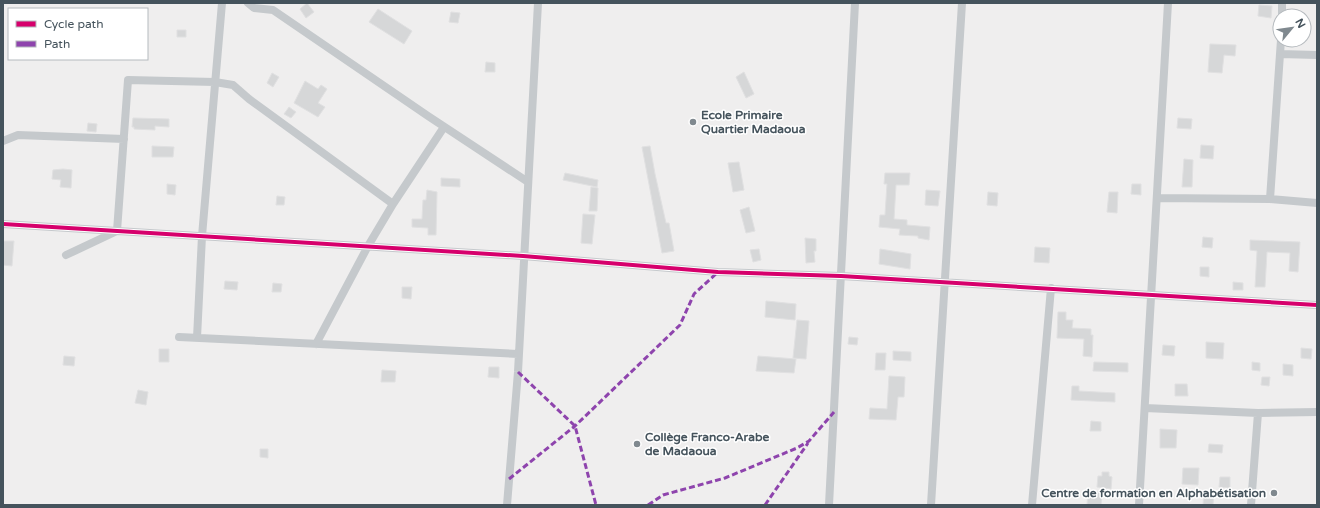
<svg xmlns="http://www.w3.org/2000/svg" width="1320" height="508" viewBox="0 0 1320 508" font-family="'Varela Round',sans-serif">
<style>
.building{fill:#d6d7d8;stroke:#e0e0e1}
.lines{fill:none;stroke-linecap:round;stroke-linejoin:round}
.street{stroke:#c5c9cc;stroke-width:8}
.quiet{stroke:#8e44ad;stroke-width:3;stroke-dasharray:6 3;stroke-linecap:butt}
.cycleway-casing{stroke:#fff;stroke-width:6}
.cycleway{stroke:#d6006c;stroke-width:4}
.poi-dot{fill:#80898f;stroke:#fff;stroke-width:1.5}
.labels{text-anchor:middle;dominant-baseline:central;stroke-width:3;stroke-linejoin:round;paint-order:stroke}
.poi-label{font-size:12px;font-weight:bold;fill:#45535c;stroke:#fff;text-anchor:start}
</style>
<rect width="100%" height="100%" fill="#efeeee"/>
<path class="building" d="M307,3L314,12L306,18L300,9Z
M1259,5L1272,6L1271,18L1258,16Z
M378,9L412,31L404,44L369,22Z
M451,12L460,13L458,23L449,22Z
M177,30H186V37H177Z
M1210,44L1236,45L1235,56L1224,55L1222,73L1208,72Z
M486,62L495,63V72H485Z
M744,72L754,94L746,98L736,77Z
M272,73L279,77L273,87L267,83Z
M305,81L318,89L321,85L327,89L318,103L325,107L318,117L294,103Z
M289,107L296,112L291,118L284,114Z
M133,118L169,119V127L155,126V130L134,129V127H132Z
M1178,118L1192,119L1191,129L1177,128Z
M88,123L97,124L96,132L87,131Z
M1201,145L1214,146L1213,159L1200,158Z
M152,146L174,147L173,157H152Z
M650,146L655,174L666,223H669L674,251L662,253L642,147Z
M1184,159L1193,160L1192,187H1182Z
M739,162L744,190L733,192L728,163Z
M63,169L72,170L71,188L60,187L61,180L52,179L53,170Z
M565,173L598,180L597,187L563,180Z
M885,173H910L909,185H896L894,219L907,220V225L930,227L929,240L918,238V236L899,235L900,229L879,227L880,215H885L887,184H884Z
M441,178L460,179V187L441,186Z
M167,184L176,185L175,195L167,194Z
M1132,184H1141V195L1131,194Z
M591,187L598,188L597,211H589Z
M427,190L437,192L436,235H428V228L412,227V219H422L423,200H426Z
M926,190L940,191L938,206L925,205Z
M988,192L998,193L997,206L987,205Z
M1109,192H1118L1117,213L1107,212Z
M277,196L285,197L284,205H276Z
M749,207L755,231L746,233L740,210Z
M583,214L595,215L592,244L581,243Z
M1203,237L1213,238L1212,248L1202,247Z
M805,238L816,239V251H814L815,262L806,263Z
M1250,240L1300,242L1298,272L1289,271L1290,253L1267,252L1265,287H1255L1257,251L1250,250Z
M3,241H14L12,266L3,265Z
M1035,247L1050,248L1049,263L1034,262Z
M759,249L761,260L753,262L750,250Z
M880,249L911,254L910,269L879,264Z
M1200,267H1209V277L1200,276Z
M225,281L238,282L237,290L224,289Z
M1233,282L1243,283V290H1233Z
M273,283L282,284L281,292H272Z
M402,287H412L411,299L402,298Z
M766,301L796,304L795,320L765,317Z
M1058,312H1066V320H1073L1072,328L1091,329V335H1093L1092,357L1083,356L1084,339L1057,338Z
M797,320L809,321L806,359L793,358Z
M849,337L858,338L857,345L848,344Z
M1206,342L1224,343L1223,359L1206,358Z
M1163,345L1175,346L1174,356L1162,355Z
M1301,348L1312,349L1311,359L1301,358Z
M159,349H169V362H159Z
M893,351L911,352V361L893,360Z
M876,353H886L885,370H875Z
M64,356L75,357L74,366L63,365Z
M758,356L796,359L794,373L756,371Z
M1094,362L1128,363V372L1093,371Z
M1252,362L1260,363V371L1252,370Z
M1283,364L1293,365V376L1283,375Z
M489,367H499V378L488,377Z
M382,370L396,371L395,382H381Z
M889,376L905,377L904,397H898L896,420L869,419L870,408L887,409Z
M1262,377H1270L1269,386L1261,385Z
M1175,384H1187L1188,396H1175Z
M1072,386H1079V391L1115,393V402L1071,400Z
M138,390L148,392L146,405L135,403Z
M1091,421L1101,422V431H1090Z
M1160,429L1177,430L1176,448H1160Z
M1209,444L1223,445L1222,453L1208,452Z
M260,449H268V458L260,457Z
M1183,468H1199L1198,485L1182,484Z
M1102,472H1109V476L1112,477L1111,489L1097,487L1098,476H1102Z
M1220,477H1230V488L1219,487Z
M1088,491L1102,492L1101,505H1087Z
M1204,492H1214L1213,505H1203Z"/>
<g class="lines">
<path class="street" d="M248,3L254,8L273,10L428,116L528,182
M1282,16V3
M1281,40L1280,54L1317,55
M3,141L18,135L124,139
M1158,198L1270,199L1317,203
M1270,199L1280,54
M3,224L523,256L718,272L841,276L1317,305
M66,255L117,231L128,80L215,82L233,85L249,99L393,204
M179,337L518,354
M197,338L202,236L222,3
M316,344L368,246L393,204L444,127
M1145,408L1258,413L1317,412
M507,505L518,372L538,3
M829,505L855,3
M931,505L962,3
M1032,505L1051,288
M1139,505L1168,3
M1251,505L1258,413"/>
<path class="quiet" d="M518,372L575,426L596,505
M509,479L575,426L680,325L694,294L718,272
M648,505L663,495L725,478L797,448L809,441L834,412
M765,505L808,443"/>
<defs>
<path id="cycleway" d="M3,224L523,256L718,272L841,276L1317,305"/>
</defs>
<use href="#cycleway" class="cycleway-casing"/>
<use href="#cycleway" class="cycleway"/>
</g>
<g class="poi-dot">
<circle cx="693" cy="122" r="4"/>
<circle cx="637" cy="444" r="4"/>
<circle cx="1274" cy="493" r="4"/>
</g>
<g class="labels">
<g class="poi-label">
<text x="701" y="115">Ecole Primaire<tspan x="701" dy="14">Quartier Madaoua</tspan></text>
<text x="645" y="437">Collège Franco-Arabe<tspan x="645" dy="14">de Madaoua</tspan></text>
<text x="1266" y="493" text-anchor="end">Centre de formation en Alphabétisation</text>
</g>
</g>
<rect width="1320" height="508" fill="none" stroke="#45535c" stroke-width="8"/>
<rect x="8" y="8" width="140" height="52" fill="#ffffff" stroke="#b5babe"/>
<rect x="16" y="21" width="20" height="6" fill="#d6006c" stroke="#b5babe"/>
<text x="44" y="28" font-size="12" fill="#45535c">Cycle path</text>
<rect x="16" y="41" width="20" height="6" fill="#8e44ad" stroke="#b5babe"/>
<text x="44" y="48" font-size="12" fill="#45535c">Path</text>
<g transform="translate(1292 28) rotate(61)"><circle r="19" fill="#ffffff" stroke="#b5babe"/>
<path d="M0-3L7 15L0 10L-7 15Z" fill="#80898f"/>
<text y="-6" font-size="11" font-weight="bold" text-anchor="middle" fill="#45535c">N</text>
</g>
</svg>
